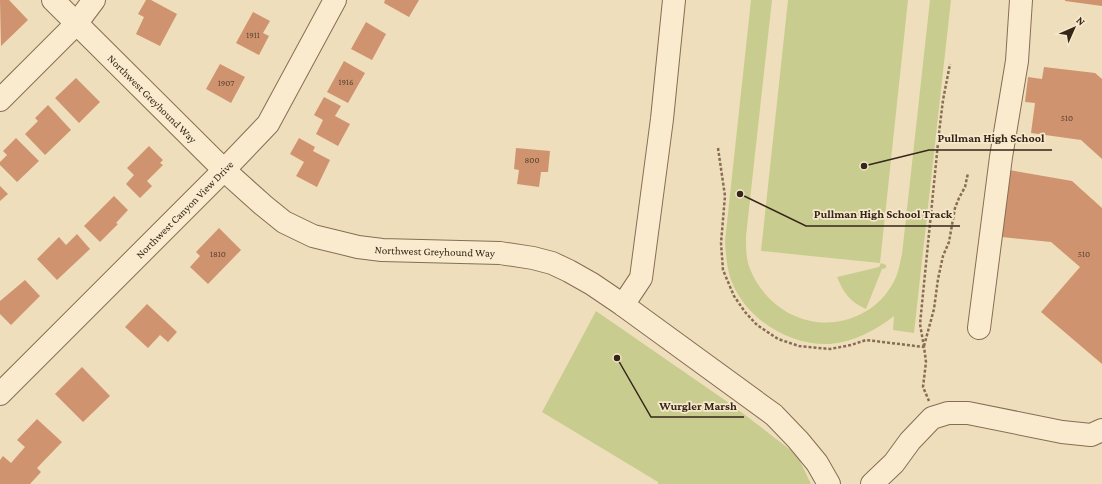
<svg xmlns="http://www.w3.org/2000/svg" width="1102" height="484" viewBox="0 0 1102 484" font-family="'Crimson Pro',serif">
<style>
.green{fill:#c8cd8f}
.building{fill:#cf946f}
.lines{fill:none;stroke-linecap:round;stroke-linejoin:round}
.minor-casing{stroke:#876d54;stroke-width:24}
.path{stroke:#876d54;stroke-width:2.5;stroke-dasharray:3 2;stroke-linecap:butt}
.minor{stroke:#faebce;stroke-width:22}
.labels{text-anchor:middle;dominant-baseline:central;stroke-width:3.5;stroke-linejoin:round;paint-order:stroke}
.number-label{font-size:9px;fill:#5c422f}
.street-label{font-size:11px;fill:#35261a;stroke:#f7e8cb}
.leader{fill:none;stroke:#35261a;stroke-width:1.5}
.callout-dot{fill:#35261a;stroke:#f7e8cb;stroke-width:1.5}
.callout-label{font-size:12px;text-anchor:middle;font-weight:bold;fill:#35261a;stroke:#f7e8cb;stroke-width:3.5;stroke-linejoin:round;paint-order:stroke}
</style>
<rect width="100%" height="100%" fill="#efdebb"/>
<path class="green" d="M751,0H772L746,236C746,247 746,259 750,269C768,313 817,336 861,314C876,307 889,293 896,277C899,270 900,262 902,254L930,0H951L914,333L893,330L894,316C876,330 854,342 830,344C793,346 752,323 735,289C727,274 726,257 725,241Z
M788,0H908L880,263L761,251Z
M881,263L886,265V268L882,269L866,309C849,301 844,293 837,277L879,267Z
M596,311L732,405L797,455L811,484H658V482L542,412Z"/>
<path class="building" d="M0,0H9L28,20L1,46Z
M146,0H151L177,14L160,46L136,34L144,17L138,14Z
M385,0H419L409,17L384,3Z
M1065,0H1102V6L1065,1Z
M253,12L270,21L263,33L269,36L259,55L236,43Z
M366,22L386,34L372,60L351,49Z
M344,61L365,73L348,103L327,92Z
M220,64L245,77L231,103L206,89Z
M1044,67L1095,73L1102,79V159L1081,140L1031,133L1035,103L1025,102L1028,77L1042,79Z
M76,78L100,102L79,123L55,98Z
M324,97L341,106L335,116L350,124L338,146L316,134L323,120L314,115Z
M48,105L71,130L45,155L25,134L38,121L35,118Z
M16,138L39,161L17,182L0,165V162L7,155L3,151Z
M299,138L315,147L313,151L330,160L317,187L296,176L304,162L290,154Z
M149,146L163,160L160,163L163,165L147,181L152,186L140,198L126,184L134,175L127,168Z
M516,148L550,151L548,172H541L539,187L517,184L519,170L514,169Z
M1009,170L1072,181L1102,208V364L1041,312L1080,267L1051,242L1002,237Z
M0,186L8,194L0,201Z
M114,196L128,210L116,223L118,224L100,242L84,226Z
M219,228L241,250L208,284L190,267L200,256L196,252Z
M77,234L90,249L57,280L37,259L59,237L66,245Z
M25,280L40,296L11,325L0,314V301Z
M147,304L177,332L168,342L160,335L148,348L125,327Z
M82,367L110,396L83,422L55,394Z
M37,419L62,442L37,468L41,472L30,484H0V460L3,456L11,463L25,447L17,440Z"/>
<g class="lines">
<defs>
<g id="minor">
<path id="s1" d="M53,0L224,170L263,205L284,222L313,236L358,247L382,250L500,253L533,258L552,263L569,271L592,284L623,305L774,415L798,440L817,463L829,484"/>
<path d="M0,100L76,24L94,0"/>
<path d="M623,305L641,278L662,119L674,0"/>
<path d="M979,328L1001,157L1017,61L1021,0"/>
<path id="s2" d="M0,394L224,170L268,124L335,0"/>
<path d="M872,484L894,463L910,441L932,418L948,413H968L1062,432L1091,435L1102,430"/>
</g>
</defs>
<use href="#minor" class="minor-casing"/>
<path class="path" d="M718,148L725,196L721,243L723,270L734,296L745,312L757,325L778,339L799,346L830,349L851,345L866,340L924,347L926,362L923,387L929,401
M924,346L934,309L938,279L943,256L949,242L955,208L959,198L965,187L968,173
M924,347L920,324L939,133L943,100L950,64"/>
<use href="#minor" class="minor"/>
</g>
<g class="labels">
<g class="number-label">
<text x="253" y="35">1911</text>
<text x="346" y="82">1916</text>
<text x="226" y="83">1907</text>
<text x="1067" y="118">510</text>
<text x="532" y="160">800</text>
<text x="218" y="254">1810</text>
<text x="1084" y="254">510</text>
</g>
<g class="street-label">
<text stroke="none"><textPath href="#s1" startOffset="140">Northwest Greyhound Way</textPath></text>
<text stroke="none"><textPath href="#s2" startOffset="261">Northwest Canyon View Drive</textPath></text>
<text stroke="none"><textPath href="#s1" startOffset="476">Northwest Greyhound Way</textPath></text>
</g>
</g>
<path class="leader" d="M864 166L929 150H1052M740 194L806 226H960M617 358L651 417H744"/>
<g class="callout-dot">
<circle cx="864" cy="166" r="4"/>
<circle cx="740" cy="194" r="4"/>
<circle cx="617" cy="358" r="4"/>
</g>
<g class="callout-label">
<text x="991" y="142">Pullman High School</text>
<text x="883" y="218">Pullman High School Track</text>
<text x="698" y="410">Wurgler Marsh</text>
</g>
<g transform="translate(1074 28) rotate(45)" stroke="#f7e8cb" stroke-width="3" paint-order="stroke">
<path d="M0-3L7 15L0 10L-7 15Z" fill="#35261a"/>
<text y="-6" font-size="11" font-weight="bold" text-anchor="middle" fill="#35261a">N</text>
</g>
</svg>
